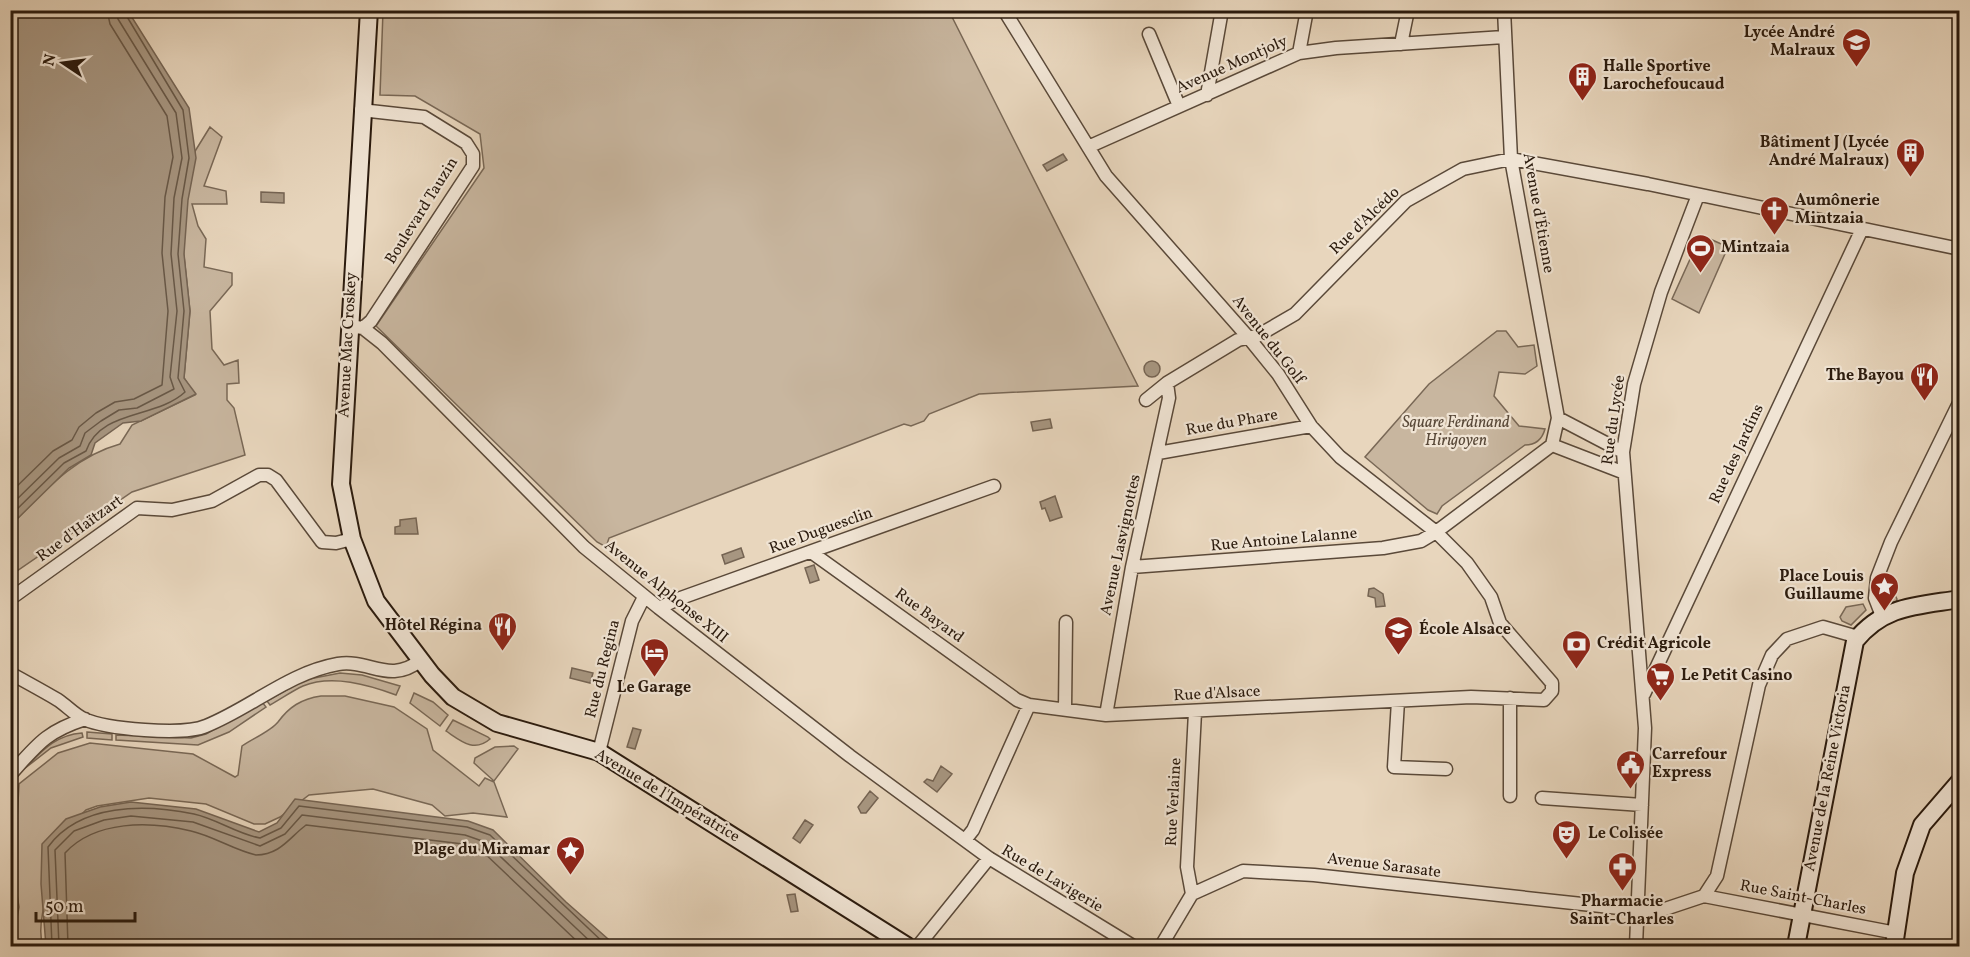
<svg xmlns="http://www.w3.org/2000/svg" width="1970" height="957" viewBox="0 0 1970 957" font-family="Vollkorn,serif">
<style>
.green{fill:#c8b69f;stroke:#796856;stroke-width:1.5}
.water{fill:#a79681;stroke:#756453;stroke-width:1.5}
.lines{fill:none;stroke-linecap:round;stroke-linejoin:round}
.shore{stroke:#685847;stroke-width:1.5}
.minor-casing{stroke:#5a4939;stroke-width:15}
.secondary-casing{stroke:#2a1a0d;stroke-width:20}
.minor{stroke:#f0e4d4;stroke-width:12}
.secondary{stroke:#f0e4d4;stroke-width:16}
.labels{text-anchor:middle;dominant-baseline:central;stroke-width:4.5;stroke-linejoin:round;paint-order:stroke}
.poi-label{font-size:16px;font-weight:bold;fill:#2a1a0d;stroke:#f0e4d4;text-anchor:start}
.street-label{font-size:16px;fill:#2a1a0d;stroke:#f0e4d4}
.park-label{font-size:16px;font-style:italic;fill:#594939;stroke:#f0e4d4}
</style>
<rect width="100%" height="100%" fill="#e8d6bd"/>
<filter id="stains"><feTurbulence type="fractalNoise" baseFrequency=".00333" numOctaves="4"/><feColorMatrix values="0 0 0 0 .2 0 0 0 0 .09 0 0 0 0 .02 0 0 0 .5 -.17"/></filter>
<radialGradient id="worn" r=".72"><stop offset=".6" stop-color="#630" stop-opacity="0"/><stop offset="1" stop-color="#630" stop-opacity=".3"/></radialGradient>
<path class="green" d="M383,11H949L1138,386L979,394L929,414L924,421L911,426L904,424L609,538L606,547L597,542L376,326L484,168L480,134L415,96L380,95Z
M210,127L222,137L204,186L226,191L227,204H192L198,226L206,239L204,267L232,273V285L210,311L212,349L224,365L238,360L239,383L227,384V400L234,408L245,455L132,492L11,575V525C44,492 73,457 120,444L132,425L195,395L184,378L190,311L176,182Z
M1701,235L1728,247L1699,313L1672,299Z
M1497,331H1506L1518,347L1534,345L1537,366L1525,374L1499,372L1494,396L1519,426L1545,429C1542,440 1536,445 1525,445L1442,506L1437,514L1428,510L1365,457L1429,384Z
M1883,585L1891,587L1897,599L1896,604L1886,597Z
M1863,604L1866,610L1851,625L1842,621L1840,617L1846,607Z
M340,673L362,675L400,686L396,695C369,685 332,674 303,686C292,691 281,699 270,705L267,701L304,680Z
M414,693L433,702L448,715L440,726L410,703Z
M321,696H345L394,707L427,729L433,750L479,786L485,778L494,782L507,817L473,813L445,816L432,805L373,789L309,795L280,817L265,824H254L206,804L149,798L97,806L86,810L77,819C64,850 32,915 43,946H12L19,907L14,875L19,784L58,753L90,743L193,754L235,777L238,775L242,746C252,739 271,731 278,722C289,707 301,699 321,696Z
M262,702L266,707L229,732L198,745L116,740V735L191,738L206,734Z
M453,720L488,737L490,739C474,753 461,741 446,731Z
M87,732L112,734V740L87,738Z
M82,733L83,737L51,748L24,769C42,751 55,735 82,733Z
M514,746L518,749L494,781L474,763L475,758L495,747Z"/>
<path class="water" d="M11,10L128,11L189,108L196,158L188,200L184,254L190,311L184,378L196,394L141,421L123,423L95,443L91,455L69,468L11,525Z
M1063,154L1067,160L1047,171L1043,165Z
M261,192L284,193V203L261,202Z
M1144 369a8 8 0 1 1 16 0a8 8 0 1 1-16 0Z
M1050,419L1052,428L1033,431L1031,422Z
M1055,496L1062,517L1050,521L1045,508L1042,509L1040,502Z
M416,518L418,534H395V527L400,526V520Z
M741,548L744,557L725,564L722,555Z
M814,565L819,580L810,583L805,568Z
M1374,588L1383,594L1385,606L1376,607L1375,598L1368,596L1369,589Z
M572,668L593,673L590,683L570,678Z
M633,728L641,730L635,749L627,747Z
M941,766L952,774L937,792L924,782L927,779L933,781Z
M870,791L878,798L866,813H861L858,807Z
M295,799L468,821L493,830L566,902L616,946H46L41,884L42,844L66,819L100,807L131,802L196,809L259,832L277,823Z
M805,820L813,825L800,843L793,838Z
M795,894L798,911L791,912L787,895Z"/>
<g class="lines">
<path class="shore" d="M10,493L53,451L72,440L79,427L96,413L115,402L134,399L162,385L168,311L162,253L165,197L173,157L167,116L110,24L107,10
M10,506L59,458L80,446L85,433L101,421L119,410L137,408L174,389L170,377L177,311L171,254L174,198L182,158L176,113L118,19L116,10
M10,516L64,463L86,451C101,409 156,419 185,392L178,378L184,311L178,254L182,199L189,158L183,110L123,10
M52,946L48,847C80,803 145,804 194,814C217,819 237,834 260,838L281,828L299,806L467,827L490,835L607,946
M59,946L55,850L74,831L104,820L131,816L193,822L260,846L285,834L302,815L465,835L485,842L595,946
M68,946L65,853C95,820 150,821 191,831C213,836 234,850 256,855C280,855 290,837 306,825L463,844L481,850L582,946"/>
<defs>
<path id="minor" d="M1504,10L1511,159L1558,418L1552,445
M1149,34L1179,106
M1401,44L1408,10
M1299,53L1307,10
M1207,95L1222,10
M361,110L424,117L466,143L473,154V166L371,321L363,328
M1088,147L1299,53L1336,48L1504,37
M349,326L363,328L382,343L584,547L659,608L850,756L989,858L1133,946
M1146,400L1167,383L1238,340L1257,336L1295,314L1406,201L1463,169L1511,159L1648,184L1960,249
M1558,418L1623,452
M1552,445L1622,472
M1158,453L1311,426
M811,552L1017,700L1029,705L1106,715L1471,697L1544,700L1552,691V683L1500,623L1491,597L1467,563L1436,532L1340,457L1311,426L1278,374L1248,337L1106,176L1004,10
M1132,567L1383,548L1421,541L1436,532L1552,445
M10,599L137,508L172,510L212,501L259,475H268L276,480L322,542L336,543L352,539
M659,608L678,599L994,486
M1882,616L1875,598L1877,578L1891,542L1960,401
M10,673C26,682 43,691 58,700C67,706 75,715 84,719C106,729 183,736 206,726C251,708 288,673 338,664C370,659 389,685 421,660
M1644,694L1862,229
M1398,701L1394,767L1446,769
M1065,709L1066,622
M1106,715L1132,567L1169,398L1167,383
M599,752L632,621L644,597
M10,775C37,745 45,732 85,719
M1510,796V698
M1542,798L1642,805
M965,840L973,830L1029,705
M1192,894L1187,867L1195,712
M1704,896L1896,933
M918,946L989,858
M1161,946L1192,894L1243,871L1314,875L1638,910L1665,909L1704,896L1717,876L1759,685L1772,655L1787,639L1823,627L1858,637
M1636,946L1645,728L1623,452L1634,384L1661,292L1698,195"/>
<path id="secondary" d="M369,10L341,484L352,539L376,601L432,675L453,697L497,723L599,752L907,946
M1796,946L1855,641C1884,605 1917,606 1960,599
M1894,946L1905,873L1922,825L1960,781"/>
</defs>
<use href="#minor" class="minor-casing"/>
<use href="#secondary" class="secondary-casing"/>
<use href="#minor" class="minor"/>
<use href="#secondary" class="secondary"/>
</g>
<defs>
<symbol id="school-pin" viewBox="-11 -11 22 30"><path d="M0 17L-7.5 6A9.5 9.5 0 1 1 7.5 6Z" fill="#8f2418" stroke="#f0e4d4"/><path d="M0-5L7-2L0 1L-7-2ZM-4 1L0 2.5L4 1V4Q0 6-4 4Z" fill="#fff"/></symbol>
<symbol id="building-pin" viewBox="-11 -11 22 30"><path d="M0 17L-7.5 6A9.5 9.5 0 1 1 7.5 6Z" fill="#8f2418" stroke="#f0e4d4"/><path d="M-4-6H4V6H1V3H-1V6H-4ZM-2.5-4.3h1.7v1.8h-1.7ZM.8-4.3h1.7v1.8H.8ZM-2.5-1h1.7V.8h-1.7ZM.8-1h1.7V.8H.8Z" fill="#fff"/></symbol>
<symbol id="church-pin" viewBox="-11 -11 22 30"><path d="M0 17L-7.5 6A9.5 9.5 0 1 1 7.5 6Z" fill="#8f2418" stroke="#f0e4d4"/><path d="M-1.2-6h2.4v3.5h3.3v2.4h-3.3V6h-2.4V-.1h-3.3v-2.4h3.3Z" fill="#fff"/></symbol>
<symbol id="stadium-pin" viewBox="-11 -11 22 30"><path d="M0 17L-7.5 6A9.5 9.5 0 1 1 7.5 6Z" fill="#8f2418" stroke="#f0e4d4"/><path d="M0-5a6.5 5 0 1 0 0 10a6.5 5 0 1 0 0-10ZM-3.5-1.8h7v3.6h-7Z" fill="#fff"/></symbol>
<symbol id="restaurant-pin" viewBox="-11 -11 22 30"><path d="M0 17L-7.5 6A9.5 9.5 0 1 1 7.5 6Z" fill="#8f2418" stroke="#f0e4d4"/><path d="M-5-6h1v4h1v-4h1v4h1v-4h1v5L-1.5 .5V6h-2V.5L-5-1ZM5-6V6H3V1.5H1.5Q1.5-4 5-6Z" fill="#fff"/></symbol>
<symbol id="sight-pin" viewBox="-11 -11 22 30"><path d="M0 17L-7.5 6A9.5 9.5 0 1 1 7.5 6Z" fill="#8f2418" stroke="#f0e4d4"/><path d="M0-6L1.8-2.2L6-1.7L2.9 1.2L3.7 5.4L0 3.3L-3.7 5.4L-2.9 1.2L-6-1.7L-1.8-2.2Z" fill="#fff"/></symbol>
<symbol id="bank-pin" viewBox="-11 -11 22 30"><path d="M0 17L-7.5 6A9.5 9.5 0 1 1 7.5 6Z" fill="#8f2418" stroke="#f0e4d4"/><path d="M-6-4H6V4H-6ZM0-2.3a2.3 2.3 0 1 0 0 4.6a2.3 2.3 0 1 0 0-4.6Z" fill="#fff"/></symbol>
<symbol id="hotel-pin" viewBox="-11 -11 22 30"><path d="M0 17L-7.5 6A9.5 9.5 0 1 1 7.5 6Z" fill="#8f2418" stroke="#f0e4d4"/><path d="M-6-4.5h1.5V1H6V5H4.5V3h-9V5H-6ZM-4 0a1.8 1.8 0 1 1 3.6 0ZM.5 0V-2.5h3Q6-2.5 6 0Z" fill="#fff"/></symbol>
<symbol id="supermarket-pin" viewBox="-11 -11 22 30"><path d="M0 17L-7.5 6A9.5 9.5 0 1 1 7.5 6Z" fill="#8f2418" stroke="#f0e4d4"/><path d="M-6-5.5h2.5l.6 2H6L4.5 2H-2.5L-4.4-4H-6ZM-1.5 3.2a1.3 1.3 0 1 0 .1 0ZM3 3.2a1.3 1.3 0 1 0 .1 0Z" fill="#fff"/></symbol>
<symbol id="civic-pin" viewBox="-11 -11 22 30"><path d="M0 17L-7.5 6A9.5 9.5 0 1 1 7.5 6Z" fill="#8f2418" stroke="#f0e4d4"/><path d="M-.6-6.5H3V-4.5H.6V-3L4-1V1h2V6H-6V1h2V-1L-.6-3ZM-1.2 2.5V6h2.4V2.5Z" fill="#fff"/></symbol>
<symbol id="theatre-pin" viewBox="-11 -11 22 30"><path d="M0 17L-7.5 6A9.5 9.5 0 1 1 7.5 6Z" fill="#8f2418" stroke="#f0e4d4"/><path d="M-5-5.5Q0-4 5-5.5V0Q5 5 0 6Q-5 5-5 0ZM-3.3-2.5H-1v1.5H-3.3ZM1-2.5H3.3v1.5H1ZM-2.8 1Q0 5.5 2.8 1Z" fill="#fff"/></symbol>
<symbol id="pharmacy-pin" viewBox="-11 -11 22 30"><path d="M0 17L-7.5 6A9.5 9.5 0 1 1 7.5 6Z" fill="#8f2418" stroke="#f0e4d4"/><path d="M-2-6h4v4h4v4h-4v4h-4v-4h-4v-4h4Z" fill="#fff"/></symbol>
</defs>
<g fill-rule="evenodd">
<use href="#school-pin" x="1840" y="26" width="33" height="45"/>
<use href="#building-pin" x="1566" y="60" width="33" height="45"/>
<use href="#building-pin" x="1894" y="136" width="33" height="45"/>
<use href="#church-pin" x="1758" y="194" width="33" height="45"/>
<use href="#stadium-pin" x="1684" y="232" width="33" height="45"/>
<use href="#restaurant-pin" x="1908" y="360" width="33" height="45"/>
<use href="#sight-pin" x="1868" y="570" width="33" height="45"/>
<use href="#restaurant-pin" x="486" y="610" width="33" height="45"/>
<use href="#school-pin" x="1382" y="614" width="33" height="45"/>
<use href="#bank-pin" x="1560" y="628" width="33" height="45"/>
<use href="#hotel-pin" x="638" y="636" width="33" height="45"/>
<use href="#supermarket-pin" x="1644" y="660" width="33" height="45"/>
<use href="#civic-pin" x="1614" y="748" width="33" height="45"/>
<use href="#theatre-pin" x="1550" y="818" width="33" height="45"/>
<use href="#sight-pin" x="554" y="834" width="33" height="45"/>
<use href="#pharmacy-pin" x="1606" y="850" width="33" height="45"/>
</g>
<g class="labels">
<g class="poi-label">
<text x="1835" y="33" text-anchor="end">Lycée André<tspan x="1835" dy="18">Malraux</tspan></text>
<text x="1603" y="67">Halle Sportive<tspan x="1603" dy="18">Larochefoucaud</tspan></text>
<text x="1889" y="143" text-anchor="end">Bâtiment J (Lycée<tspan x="1889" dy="18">André Malraux)</tspan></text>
<text x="1795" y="201">Aumônerie<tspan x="1795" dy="18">Mintzaia</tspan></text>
<text x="1721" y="248">Mintzaia</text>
<text x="1904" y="376" text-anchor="end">The Bayou</text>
<text x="1864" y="577" text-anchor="end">Place Louis<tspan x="1864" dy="18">Guillaume</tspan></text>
<text x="482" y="626" text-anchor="end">Hôtel Régina</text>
<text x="1419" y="630">École Alsace</text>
<text x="1597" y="644">Crédit Agricole</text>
<text x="1681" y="676">Le Petit Casino</text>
<text x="654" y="688" text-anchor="middle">Le Garage</text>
<text x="1652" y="755">Carrefour<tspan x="1652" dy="18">Express</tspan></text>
<text x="1588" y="834">Le Colisée</text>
<text x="550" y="850" text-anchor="end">Plage du Miramar</text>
<text x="1622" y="902" text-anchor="middle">Pharmacie<tspan x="1622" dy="18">Saint-Charles</tspan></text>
</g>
<g class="street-label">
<text transform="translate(1232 65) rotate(-24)">Avenue Montjoly</text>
<text transform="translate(422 211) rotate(-58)">Boulevard Tauzin</text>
<text transform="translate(1538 213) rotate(80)">Avenue d'Étienne</text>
<text transform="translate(1365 221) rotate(-44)">Rue d'Alcédo</text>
<text transform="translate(1268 340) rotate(52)">Avenue du Golf</text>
<text transform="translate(348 345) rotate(-87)">Avenue Mac Croskey</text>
<text transform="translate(1614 420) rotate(-82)">Rue du Lycée</text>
<text transform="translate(1232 423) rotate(-10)">Rue du Phare</text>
<text transform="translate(1737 454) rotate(-65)">Rue des Jardins</text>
<text transform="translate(80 529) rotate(-36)">Rue d'Haïtzart</text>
<text transform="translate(821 531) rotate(-20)">Rue Duguesclin</text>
<text transform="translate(1284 540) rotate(-5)">Rue Antoine Lalanne</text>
<text transform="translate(1121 545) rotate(-78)">Avenue Lasvignottes</text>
<text transform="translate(666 592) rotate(39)">Avenue Alphonse XIII</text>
<text transform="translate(929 616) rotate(36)">Rue Bayard</text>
<text transform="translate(603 669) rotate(-76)">Rue du Regina</text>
<text transform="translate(1217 694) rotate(-3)">Rue d'Alsace</text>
<text transform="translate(1828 778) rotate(-79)">Avenue de la Reine Victoria</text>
<text transform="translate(667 796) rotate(31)">Avenue de l'Impératrice</text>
<text transform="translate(1174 802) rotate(-87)">Rue Verlaine</text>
<text transform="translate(1384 866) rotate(7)">Avenue Sarasate</text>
<text transform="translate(1052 879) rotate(31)">Rue de Lavigerie</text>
<text transform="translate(1803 898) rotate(11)">Rue Saint-Charles</text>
</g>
<g class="park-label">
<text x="1456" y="423">Square Ferdinand<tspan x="1456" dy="18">Hirigoyen</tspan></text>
</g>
</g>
<rect width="1970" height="957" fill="none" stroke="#e8d6bd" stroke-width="36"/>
<rect x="12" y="12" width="1946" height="933" fill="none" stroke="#2a1a0d" stroke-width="3"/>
<rect x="18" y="18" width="1934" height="921" fill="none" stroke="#2a1a0d" stroke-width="1.5"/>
<g transform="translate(63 63) rotate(283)" stroke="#f0e4d4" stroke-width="4.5" paint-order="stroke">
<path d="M0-4.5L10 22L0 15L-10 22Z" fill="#2a1a0d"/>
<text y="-9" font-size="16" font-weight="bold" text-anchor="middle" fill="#2a1a0d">N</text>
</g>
<path d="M36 912v9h99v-9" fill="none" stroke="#2a1a0d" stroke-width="3"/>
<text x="45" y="912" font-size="18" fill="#2a1a0d" stroke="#f0e4d4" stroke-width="4.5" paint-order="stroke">50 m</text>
<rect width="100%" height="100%" filter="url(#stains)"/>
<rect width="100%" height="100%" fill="url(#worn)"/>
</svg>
